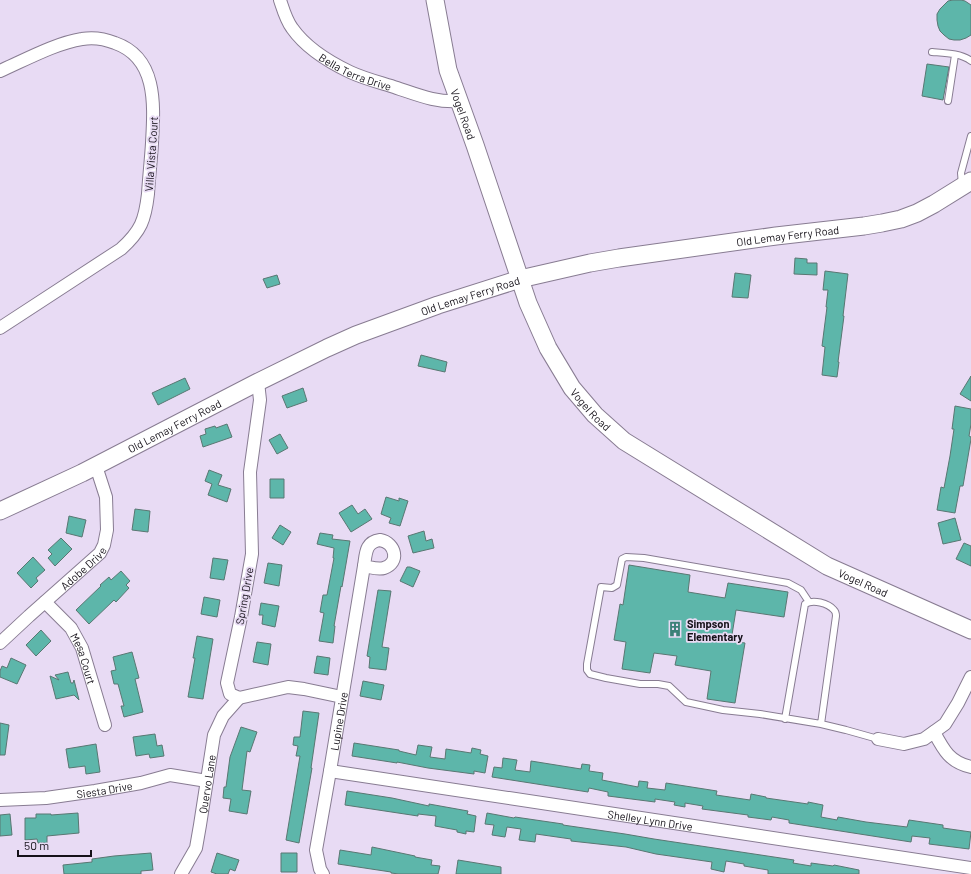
<svg xmlns="http://www.w3.org/2000/svg" width="971" height="874" viewBox="0 0 971 874" font-family="Barlow,sans-serif">
<style>
.building{fill:#5db6aa;stroke:#597772}
.lines{fill:none;stroke-linecap:round;stroke-linejoin:round}
.lane-casing{stroke:#887c92;stroke-width:8}
.street-casing{stroke:#887c92;stroke-width:14}
.secondary-casing{stroke:#887c92;stroke-width:19}
.lane{stroke:#fff;stroke-width:6}
.street{stroke:#fff;stroke-width:12}
.secondary{stroke:#fff;stroke-width:17}
.labels{text-anchor:middle;dominant-baseline:central;stroke-width:3.5;stroke-linejoin:round;paint-order:stroke}
.street-label{font-size:11px;fill:#151119;stroke:#e8dbf4}
.poi-label{font-size:11px;font-weight:bold;fill:#151119;stroke:#e8dbf4;text-anchor:start}
</style>
<rect width="100%" height="100%" fill="#e8dbf4"/>
<path class="building" d="M953,0H961L965,1L971,5V35L966,38L960,40H954L949,39L944,35L940,31L938,26L937,20V14L940,9L948,1Z
M927,64L949,67L943,100L922,96Z
M795,258L807,259V263H817V275L794,274Z
M825,271L848,274L843,316H844L838,362H839L837,377L822,375L825,347L822,346L827,307H826L828,290H823Z
M735,273L751,275L748,298L732,297Z
M277,275L280,284L267,288L263,279Z
M421,355L447,362L445,372L418,366Z
M971,376V401L960,394Z
M185,378L190,389L158,405L152,393Z
M303,388L307,401L287,408L282,396Z
M955,406L971,409V424L969,436L971,437V439L963,486H960L955,513L937,510L941,487L944,488L950,456L954,429H952Z
M227,424L232,437L203,447L200,436L206,434L205,429L215,426L216,428Z
M280,434L288,448L277,454L269,440Z
M209,470L222,475L218,485L231,489L227,502L208,495L212,484L205,481Z
M270,479H284V498H270Z
M386,497L399,501V498L408,501L400,526L389,523L391,518L381,514Z
M352,505L358,514L365,509L372,519L351,532L339,513Z
M135,509L150,511L148,532L132,530Z
M69,516L86,520L82,537L66,533Z
M955,518L961,540L943,544L938,523Z
M280,525L291,532L283,545L272,538Z
M424,531L426,541L432,539L434,548L413,553L408,536Z
M320,533L333,535L332,539L350,541L342,587L341,586L334,626H335L333,643L319,641L324,613L320,612L323,595H327L334,558H333L334,548L317,544Z
M61,538L72,549L55,566L48,558L52,554L48,550Z
M964,543L971,546V566L956,559Z
M33,557L45,570L36,578L38,581L31,588L17,573Z
M213,558L228,560L224,580L210,578Z
M268,563L282,565L279,586L264,583Z
M629,565L690,575L688,592L725,598L728,583L788,592L784,617L736,610L731,641L745,643L735,703L707,699L711,671L675,665L677,656L654,653L650,673L622,669L626,642L614,640L620,604L623,605Z
M407,567H410L420,571L413,587L400,581Z
M121,571L130,581L126,585L129,588L116,602L114,600L89,624L76,610L101,586L100,585L109,577L111,580Z
M378,590L391,591L382,647L389,648L386,670L369,668L370,657L367,656Z
M204,597L220,600L217,617L201,614Z
M261,603L279,606L275,627L262,624L263,615H259Z
M41,630L51,641L36,656L26,645Z
M197,636L213,639L203,699L188,697L195,658H193Z
M257,642L271,644L268,665L253,662Z
M132,652L139,678L135,679L143,712L124,717L121,706H124L118,684H114L111,671L116,670L113,657Z
M317,656L330,658L328,675L314,673Z
M11,658L26,665L17,684L0,677V671L2,666L7,668Z
M68,672L71,683H73L74,680L79,700L74,695L56,699L50,676L59,680L55,675Z
M363,681L384,685L381,700L360,696Z
M303,711L319,713L311,768H312L299,843L286,840L300,756H296L298,746L293,745L294,737H300Z
M0,723L9,725L5,755H0Z
M241,727L257,732L250,752L247,751L242,790L251,791L247,814L229,811L231,799L223,798L224,787H226L230,757Z
M155,734L157,746L162,745L164,756L150,758L149,754L136,756L133,737Z
M354,743L399,750V751L416,755L418,745L432,747L430,757L445,759L446,749L471,753L472,748L481,750L480,754L488,756L485,773L474,771V774L428,768L397,762V763L352,756Z
M96,744L100,772L86,774L85,766L69,768L66,749Z
M503,758L517,760L515,770L530,772L531,761L581,769L582,764L590,765L589,771L603,773L602,780L638,787L639,781L648,782L647,788L665,790L666,783L717,791L716,795L750,800L751,794L766,797V798L808,804V802L823,805L821,817L837,820L838,817L866,822L907,827L909,820L943,825V828L971,832L969,849L929,844L930,838L912,836L911,842L789,823V820L772,817L771,820L748,817V815L702,809L703,806L685,803V807L674,805L675,802L655,799V802L608,796V792L589,788L588,792L492,777L494,767L502,768Z
M347,791L392,798L429,806V804L468,811L467,814L476,816L474,832L466,831V834L457,832V830L435,826L436,816L418,814V816L345,805Z
M78,813L79,833L47,836V843H38L37,839L25,840V818H36V814H51V815Z
M487,813L514,818L515,817L563,824V825L625,834L654,839L794,860L793,863L811,866V863L833,866L834,865L859,870V874H768V870L744,866V864L726,861L724,872L711,869L712,862L656,854L626,847L571,841V839L536,834L535,842L519,840L521,829L507,827L505,837L492,835L494,825L485,824Z
M10,814L12,835L0,836V815Z
M372,847L415,856V857L432,860L431,865L440,866L438,874H399L391,873V872L338,864L340,850L371,855Z
M151,853L153,870L141,871V874H64L63,865L92,862V859L114,856Z
M217,853L239,860L235,871L230,869L228,874H217L211,872Z
M281,853H297V872H281Z
M458,860L501,867V874H456Z"/>
<g class="lines">
<defs>
<path id="lane" d="M932,52C944,53 961,53 971,61
M948,101L955,55
M962,185L961,173L971,136
M809,602L801,590L788,583L644,558L626,557L622,559L617,585L612,588L601,587L587,664V670L590,674L606,678L640,684H658L669,686L686,702L723,710L760,714L821,724L846,730L878,739
M785,719L805,604C813,599 828,603 834,610C835,611 836,614 836,616L821,724"/>
<g id="street">
<path id="s1" d="M280,0C283,9 286,20 292,28C306,48 329,62 350,72C365,79 382,83 397,88C418,95 437,103 460,101"/>
<path d="M0,71C25,60 56,43 82,39C93,37 105,39 115,43C158,58 154,106 152,143C151,160 149,177 148,194C145,220 141,231 121,249L0,328"/>
<path d="M258,382L260,400L250,472L252,554L241,617L227,683L230,694L239,698L288,687L304,689L342,697"/>
<path d="M380,540C396,543 400,563 384,568C378,570 370,567 364,566C366,554 365,542 380,540Z"/>
<path id="s2" d="M45,602L71,628L82,648L105,725"/>
<path id="s3" d="M0,643L29,616L100,553L104,545L107,530L106,497L96,466"/>
<path d="M934,732C944,751 950,762 971,767"/>
<path d="M878,739L904,744L924,739L945,724L958,703L971,677"/>
<path id="s4" d="M330,771L971,868"/>
<path id="s5" d="M0,800L46,798L95,791L141,783L170,775L207,781"/>
<path id="s6" d="M181,874L196,848L200,825L214,735L223,716L239,698"/>
<path id="s7" d="M323,874L320,869L316,850L330,771L364,566"/>
</g>
<g id="secondary">
<path id="s8" d="M435,0L448,70L475,145L528,303L548,348L572,388L595,415L624,441L827,566L971,630"/>
<path id="s9" d="M0,511L82,473L258,382L327,348L356,335L438,305L520,279L590,263L619,258L776,236L864,226L882,223L901,219L917,213L934,204L971,181"/>
</g>
</defs>
<use href="#lane" class="lane-casing"/>
<use href="#street" class="street-casing"/>
<use href="#secondary" class="secondary-casing"/>
<use href="#lane" class="lane"/>
<use href="#street" class="street"/>
<use href="#secondary" class="secondary"/>
</g>
<defs>
<symbol id="building-bare" viewBox="-9 -9 18 18"><path d="M-4-6H4V6H1V3H-1V6H-4ZM-2.5-4.3h1.7v1.8h-1.7ZM.8-4.3h1.7v1.8H.8ZM-2.5-1h1.7V.8h-1.7ZM.8-1h1.7V.8H.8Z" fill="#3b8178" stroke="#e8dbf4" stroke-width="2.5" paint-order="stroke"/></symbol>
</defs>
<g fill-rule="evenodd">
<use href="#building-bare" x="664" y="618" width="22" height="22"/>
</g>
<g class="labels">
<g class="street-label">
<text stroke="none"><textPath href="#s1" startOffset="109">Bella Terra Drive</textPath></text>
<text stroke="none"><textPath href="#s8" startOffset="118">Vogel Road</textPath></text>
<text transform="translate(151 154) rotate(-86)">Villa Vista Court</text>
<text stroke="none"><textPath href="#s9" startOffset="842">Old Lemay Ferry Road</textPath></text>
<text stroke="none"><textPath href="#s9" startOffset="518">Old Lemay Ferry Road</textPath></text>
<text stroke="none"><textPath href="#s8" startOffset="442">Vogel Road</textPath></text>
<text stroke="none"><textPath href="#s9" startOffset="194">Old Lemay Ferry Road</textPath></text>
<text stroke="none"><textPath href="#s3" startOffset="112">Adobe Drive</textPath></text>
<text stroke="none"><textPath href="#s8" startOffset="766">Vogel Road</textPath></text>
<text transform="translate(244 596) rotate(-80)">Spring Drive</text>
<text stroke="none"><textPath href="#s2" startOffset="70">Mesa Court</textPath></text>
<text stroke="none"><textPath href="#s7" startOffset="156">Lupine Drive</textPath></text>
<text stroke="none"><textPath href="#s6" startOffset="95">Quervo Lane</textPath></text>
<text stroke="none"><textPath href="#s5" startOffset="105">Siesta Drive</textPath></text>
<text stroke="none"><textPath href="#s4" startOffset="324">Shelley Lynn Drive</textPath></text>
</g>
<g class="poi-label">
<text x="687" y="623">Simpson<tspan x="687" dy="13">Elementary</tspan></text>
</g>
</g>
<path d="M18 850v6h73v-6" fill="none" stroke="#151119" stroke-width="2"/>
<text x="24" y="850" font-size="12" fill="#151119" stroke="#e8dbf4" stroke-width="3" paint-order="stroke">50 m</text>
</svg>
